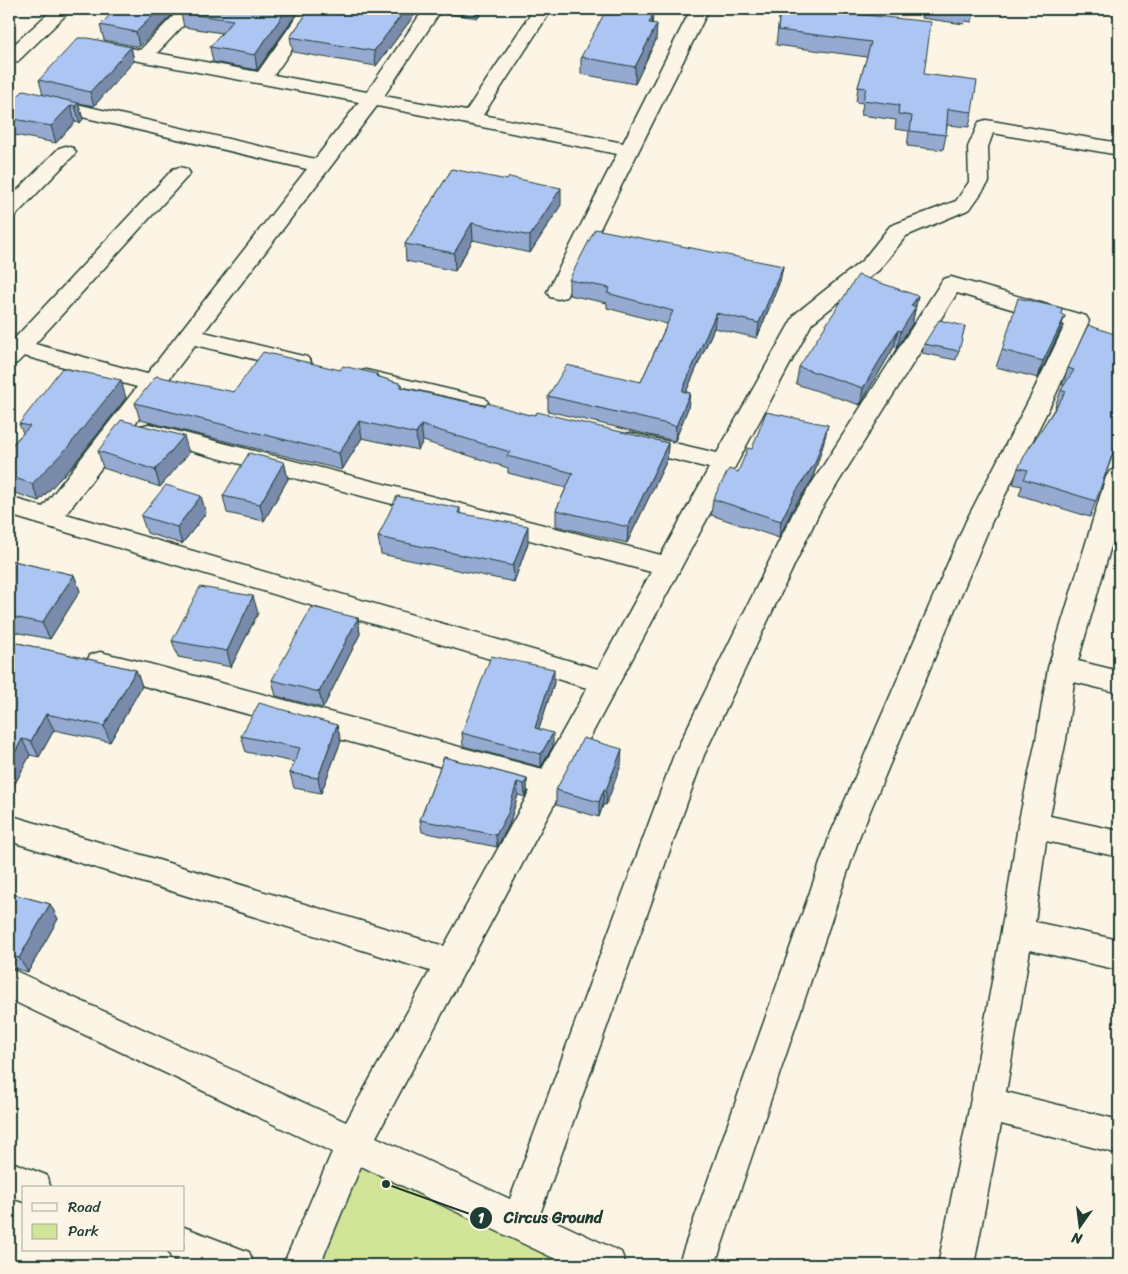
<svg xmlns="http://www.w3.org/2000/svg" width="1128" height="1274" viewBox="0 0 1128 1274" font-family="Sriracha,sans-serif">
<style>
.green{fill:#d1e498;stroke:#789066}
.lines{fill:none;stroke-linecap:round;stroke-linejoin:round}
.minor-casing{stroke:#1f3d34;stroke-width:3}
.minor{fill:#fcf5e5;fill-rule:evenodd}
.wall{fill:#95a9d1;stroke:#1f3d34}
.shaded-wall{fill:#798aaa;stroke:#1f3d34}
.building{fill:#adc5f3;stroke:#1f3d34}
.leader{fill:none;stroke:#1f3d34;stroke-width:2}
.callout-dot{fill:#1f3d34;stroke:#fcf5e5;stroke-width:2}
.mark-label{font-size:15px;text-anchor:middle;font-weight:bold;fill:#fff}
.callout-label{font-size:16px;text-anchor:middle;font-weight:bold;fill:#1f3d34;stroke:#fcf5e5;stroke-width:4;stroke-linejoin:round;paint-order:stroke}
</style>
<rect width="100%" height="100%" fill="#fcf5e5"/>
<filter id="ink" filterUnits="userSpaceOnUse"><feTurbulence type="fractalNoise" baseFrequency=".02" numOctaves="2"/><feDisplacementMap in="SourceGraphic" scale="10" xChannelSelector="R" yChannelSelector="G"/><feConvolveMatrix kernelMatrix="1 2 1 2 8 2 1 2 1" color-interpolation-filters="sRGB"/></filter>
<g filter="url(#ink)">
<path class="green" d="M353,1144L519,1223L616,1265H301Z"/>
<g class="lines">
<defs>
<path id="minor" d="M53,9H72L17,62L9,63V49Z
M180,9H199L157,53L258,72L302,9H320L274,75L367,92L424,9H442L384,96L466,111L534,9H552L483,115L623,143L691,9H709L566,297L558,299L550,297L547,292L617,154L377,106L204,332L307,357L311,362L307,367L299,370L195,345L66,514L598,669L651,572L149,440L140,438L137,432L140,426L149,424L661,555L709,468L622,447L619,441L622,435L631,433L717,453L795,314L863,260L890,226L956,201L969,182L968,147L979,122L986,120L1119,143V155L993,133L988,147L989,182L970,209L906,236L879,270L812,323L376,1137L510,1199L674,755L794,511L940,284L943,279L951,277L1086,316L1089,321L1055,396L992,521L860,835L715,1265H678L830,835L966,521L1031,396L1065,325L957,293L819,513L704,755L540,1214L621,1252L626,1265H568L361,1166L320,1265H283L332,1152L9,999V968L346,1122L430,971L9,841V815L444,946L530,791L100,674L90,671L86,663L90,655L100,652L146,663L542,769L587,688L9,515V497L43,507L137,387L24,356L17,363L9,366V338L14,339L173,169L180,167L187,169L190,173L187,177L35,344L147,374L307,169L39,107L36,103L39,99L46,97L315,159L359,102L96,53L89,51L87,47L89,43L96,41L140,50Z
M66,146L73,148L76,152L73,156L16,215L9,217V199L59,148Z
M366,370L477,396L485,398L489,404L485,410L477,412L358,384L354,378L358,372Z
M1119,468V518L1078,661L1119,671V693L1074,682L1066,740L1050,816L1119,831V857L1046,841L1035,922L1119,940V970L1030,950L1006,1092L1119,1120V1154L1001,1124L974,1265H938L970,1104L1008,892L1018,825L1036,740L1048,668L1106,477L1110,471Z
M9,1161L46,1175L51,1188H24V1202L9,1197Z
M184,1227L249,1252L254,1265H189L171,1258L168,1250H184Z"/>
</defs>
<use href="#minor" class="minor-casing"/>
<use href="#minor" class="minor"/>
</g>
<path class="wall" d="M178,9L139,47L104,40L100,25Z
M185,9H300L257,70L213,62L210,47L222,33L184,27L181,13Z
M310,9H419L376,66L293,52L290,37Z
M442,9H485L478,18L442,13Z
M780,9H858L856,14L924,74L972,112L969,127L947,125L946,135L943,150L907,146L909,131L895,129L896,120L861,115L863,103L856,102L858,87L867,57L776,45Z
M923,9H975L972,22L965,21L964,24L921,18Z
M656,40L635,84L581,74V57Z
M131,47L134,61L94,106L78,103L83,119L80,123L75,122L56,143L9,134V105L43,95L39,80Z
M452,169L561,205L530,253L473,240L455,271L406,261L405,244Z
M783,266L780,281L757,338L714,328L686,392L690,393L688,408L675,441L548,411V396L641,382L667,324L607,308V303L569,295V280Z
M918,296L912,324L897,348L894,347L860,405L796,384L799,367Z
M1061,314L1059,333L1038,378L996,367L1002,350Z
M965,326L956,360L922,353L924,344Z
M1119,329V444L1112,457L1090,517L1019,495L1022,486L1013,484L1018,468L1056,406H1055L1061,390L1064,385H1062L1068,368L1117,335Z
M340,370L377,374L378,377L402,384L403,387L529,415L668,443L667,460L627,543L556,526V510L566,488L508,473V468L423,441L418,450L362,438L342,470L140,420L135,403L234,392Z
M126,398L74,464L39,501L9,491V448L23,433L19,424Z
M824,442L812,480L792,510L779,538L711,515L713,499L738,472L752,449Z
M98,451L189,453L160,487L103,468Z
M284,462L288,479L264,521L227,513L223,496Z
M460,508V513L528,543L514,582L381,554L378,537Z
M206,513L182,544L147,533L141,516Z
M9,560L74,575L80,591L50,639L9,631Z
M258,613L231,667L178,657L172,641Z
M358,618L360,634L323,708L276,696L272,680Z
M9,641L136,670L142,686L110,742L54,730L39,757L30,755L9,795Z
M554,683L539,729L553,746L541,767L463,746L462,733Z
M241,736L341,741L321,793L294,788L290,773L294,762L246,752Z
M444,757L527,779V792L525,797L518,795L509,825L497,847L422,832L420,820Z
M621,765L606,805H603L599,817L556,805V790Z
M9,893L50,904L58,919L28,972L9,967Z"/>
<path class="shaded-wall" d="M160,9H178L139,47L136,32Z
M287,9H300L257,70L255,55Z
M406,9H419L376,66L374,51Z
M478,9H485L478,18Z
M653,14L652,31L649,23Z
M657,24L656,40L635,84V67Z
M131,47L134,61L94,106L90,92Z
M78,103L83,119L80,123L75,106Z
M71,105L75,122L56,143L51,126Z
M561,188V205L530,253V236Z
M472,223L473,240L455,271L454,253Z
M783,266L780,281L757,338L759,323Z
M918,296L912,324L897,348L901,331L911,306Z
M716,313L714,328L680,406L682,391Z
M1065,316L1059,333L1038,378L1043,361Z
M898,330L894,347L860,405L863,388Z
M121,380L126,398L74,464L39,501L32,484Z
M690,393L688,408L675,441L676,426Z
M359,421L362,438L342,470L339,453Z
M421,425L423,441L418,450L416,434Z
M828,425L824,442L812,480L792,510L779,538L781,521Z
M184,436L189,453L160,487L155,470Z
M1119,439V444L1110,460L1116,444Z
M668,443L667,460L627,543L628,527Z
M284,462L288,479L264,521L260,504Z
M201,496L206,513L182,544L177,527Z
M528,526V543L514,582L513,566Z
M74,575L80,591L50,639L42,623Z
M253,596L258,613L231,667L227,651Z
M358,618L360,634L323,708L319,692Z
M554,669V683L535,741V728Z
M136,670L142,686L110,742L104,726Z
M46,714L54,730L39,757L31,741Z
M337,725L341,741L321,793L318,778Z
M553,733V746L541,767V754Z
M22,739L30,755L9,795V764Z
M622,749L621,765L606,805V790Z
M527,779V792L525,797L524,784Z
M517,782L518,795L509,825L497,847L496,835Z
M604,789L603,805L599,817V802Z
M50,904L58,919L28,972L19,958Z"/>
<path class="building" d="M116,9H160L136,32L100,25Z
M185,9H287L255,55L210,47L233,20L181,13Z
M310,9H406L374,51L290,37Z
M614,9L653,14L649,23L657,24L635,67L581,57L604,14L611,15Z
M780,9H857L856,14L931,22L924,74L977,81L972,112L948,109L946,135L910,131L912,116L898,114L899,105L863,100L866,88L858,87L871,42L778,30Z
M944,9H967V12Z
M78,38H88L131,47L90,92L39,80Z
M24,90L78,103L75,106L71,105L51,126L9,118V105Z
M452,169L507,180L509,177L561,188L530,236L472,223L454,253L405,244Z
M595,229L783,266L759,323L716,313L682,391L690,393L676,426L548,396L567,365L641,382L673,311L607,293L610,288L569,280Z
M858,275L918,296L911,306L916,307L901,331L898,330L863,388L799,367Z
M1018,298L1062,308L1061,314L1065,316L1043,361L1002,350Z
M939,320L965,326L959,351L924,344Z
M1088,325L1117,335L1119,329V439L1116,444L1096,501L1024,479L1028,470L1018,468L1027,451L1066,392L1061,390L1074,370L1068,368Z
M263,352L340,370L343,366L377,374L376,376L402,384L400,387L485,406L487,403L529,415L530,414L535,415L537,412L668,443L628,527L556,510L573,473L507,456L510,452L421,425L416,434L359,421L339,453L135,403L156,376L234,392Z
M62,368L121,380L68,447L32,484L9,476V448L30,426L19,424Z
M766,412L828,425L815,463L795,493L781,521L713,499L729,469L738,472L748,448L752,449Z
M121,420L184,436L155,470L98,451Z
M249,453L284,462L260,504L223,496Z
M166,485L201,496L177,527L141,516Z
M397,496L460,508L458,513L528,526L513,566L378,537Z
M9,560L74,575L42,623L9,616Z
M200,587L253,596L227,651L172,641Z
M312,607L358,618L319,692L272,680Z
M9,641L136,670L104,726L46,714L31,741L22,739L9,764Z
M491,656L554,669L535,728L553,733L541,754L462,733Z
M259,703L337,725L318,778L290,773L300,748L241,736Z
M583,738L622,749L606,790L604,789L599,802L556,790Z
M444,757L527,779L524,784L517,782L508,813L496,835L420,820Z
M9,893L50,904L19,958L9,956Z"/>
</g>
<path class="leader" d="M386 1184L481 1218"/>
<g class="callout-dot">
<circle cx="386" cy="1184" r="5"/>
<circle cx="481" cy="1218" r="12"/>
</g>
<g class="mark-label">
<text x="481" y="1223">1</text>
</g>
<g class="callout-label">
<text x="553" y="1223">Circus Ground</text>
</g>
<rect width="1128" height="1274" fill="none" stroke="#fcf5e5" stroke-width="30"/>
<rect x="15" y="15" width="1098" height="1244" fill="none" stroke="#1f3d34" stroke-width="2" filter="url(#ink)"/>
<rect x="22" y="1186" width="162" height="65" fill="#fcf5e5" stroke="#a4ab9e"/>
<rect x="32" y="1203" width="25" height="8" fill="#fcf5e5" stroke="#a4ab9e"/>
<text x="68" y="1212" font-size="15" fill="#1f3d34">Road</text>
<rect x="32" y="1224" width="25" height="15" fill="#d1e498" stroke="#a4ab9e"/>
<text x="68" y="1236" font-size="15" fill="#1f3d34">Park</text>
<g transform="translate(1080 1226) rotate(194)" stroke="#fcf5e5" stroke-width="4" paint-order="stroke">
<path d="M0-4L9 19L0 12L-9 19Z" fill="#1f3d34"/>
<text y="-8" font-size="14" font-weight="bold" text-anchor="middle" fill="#1f3d34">N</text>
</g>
</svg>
